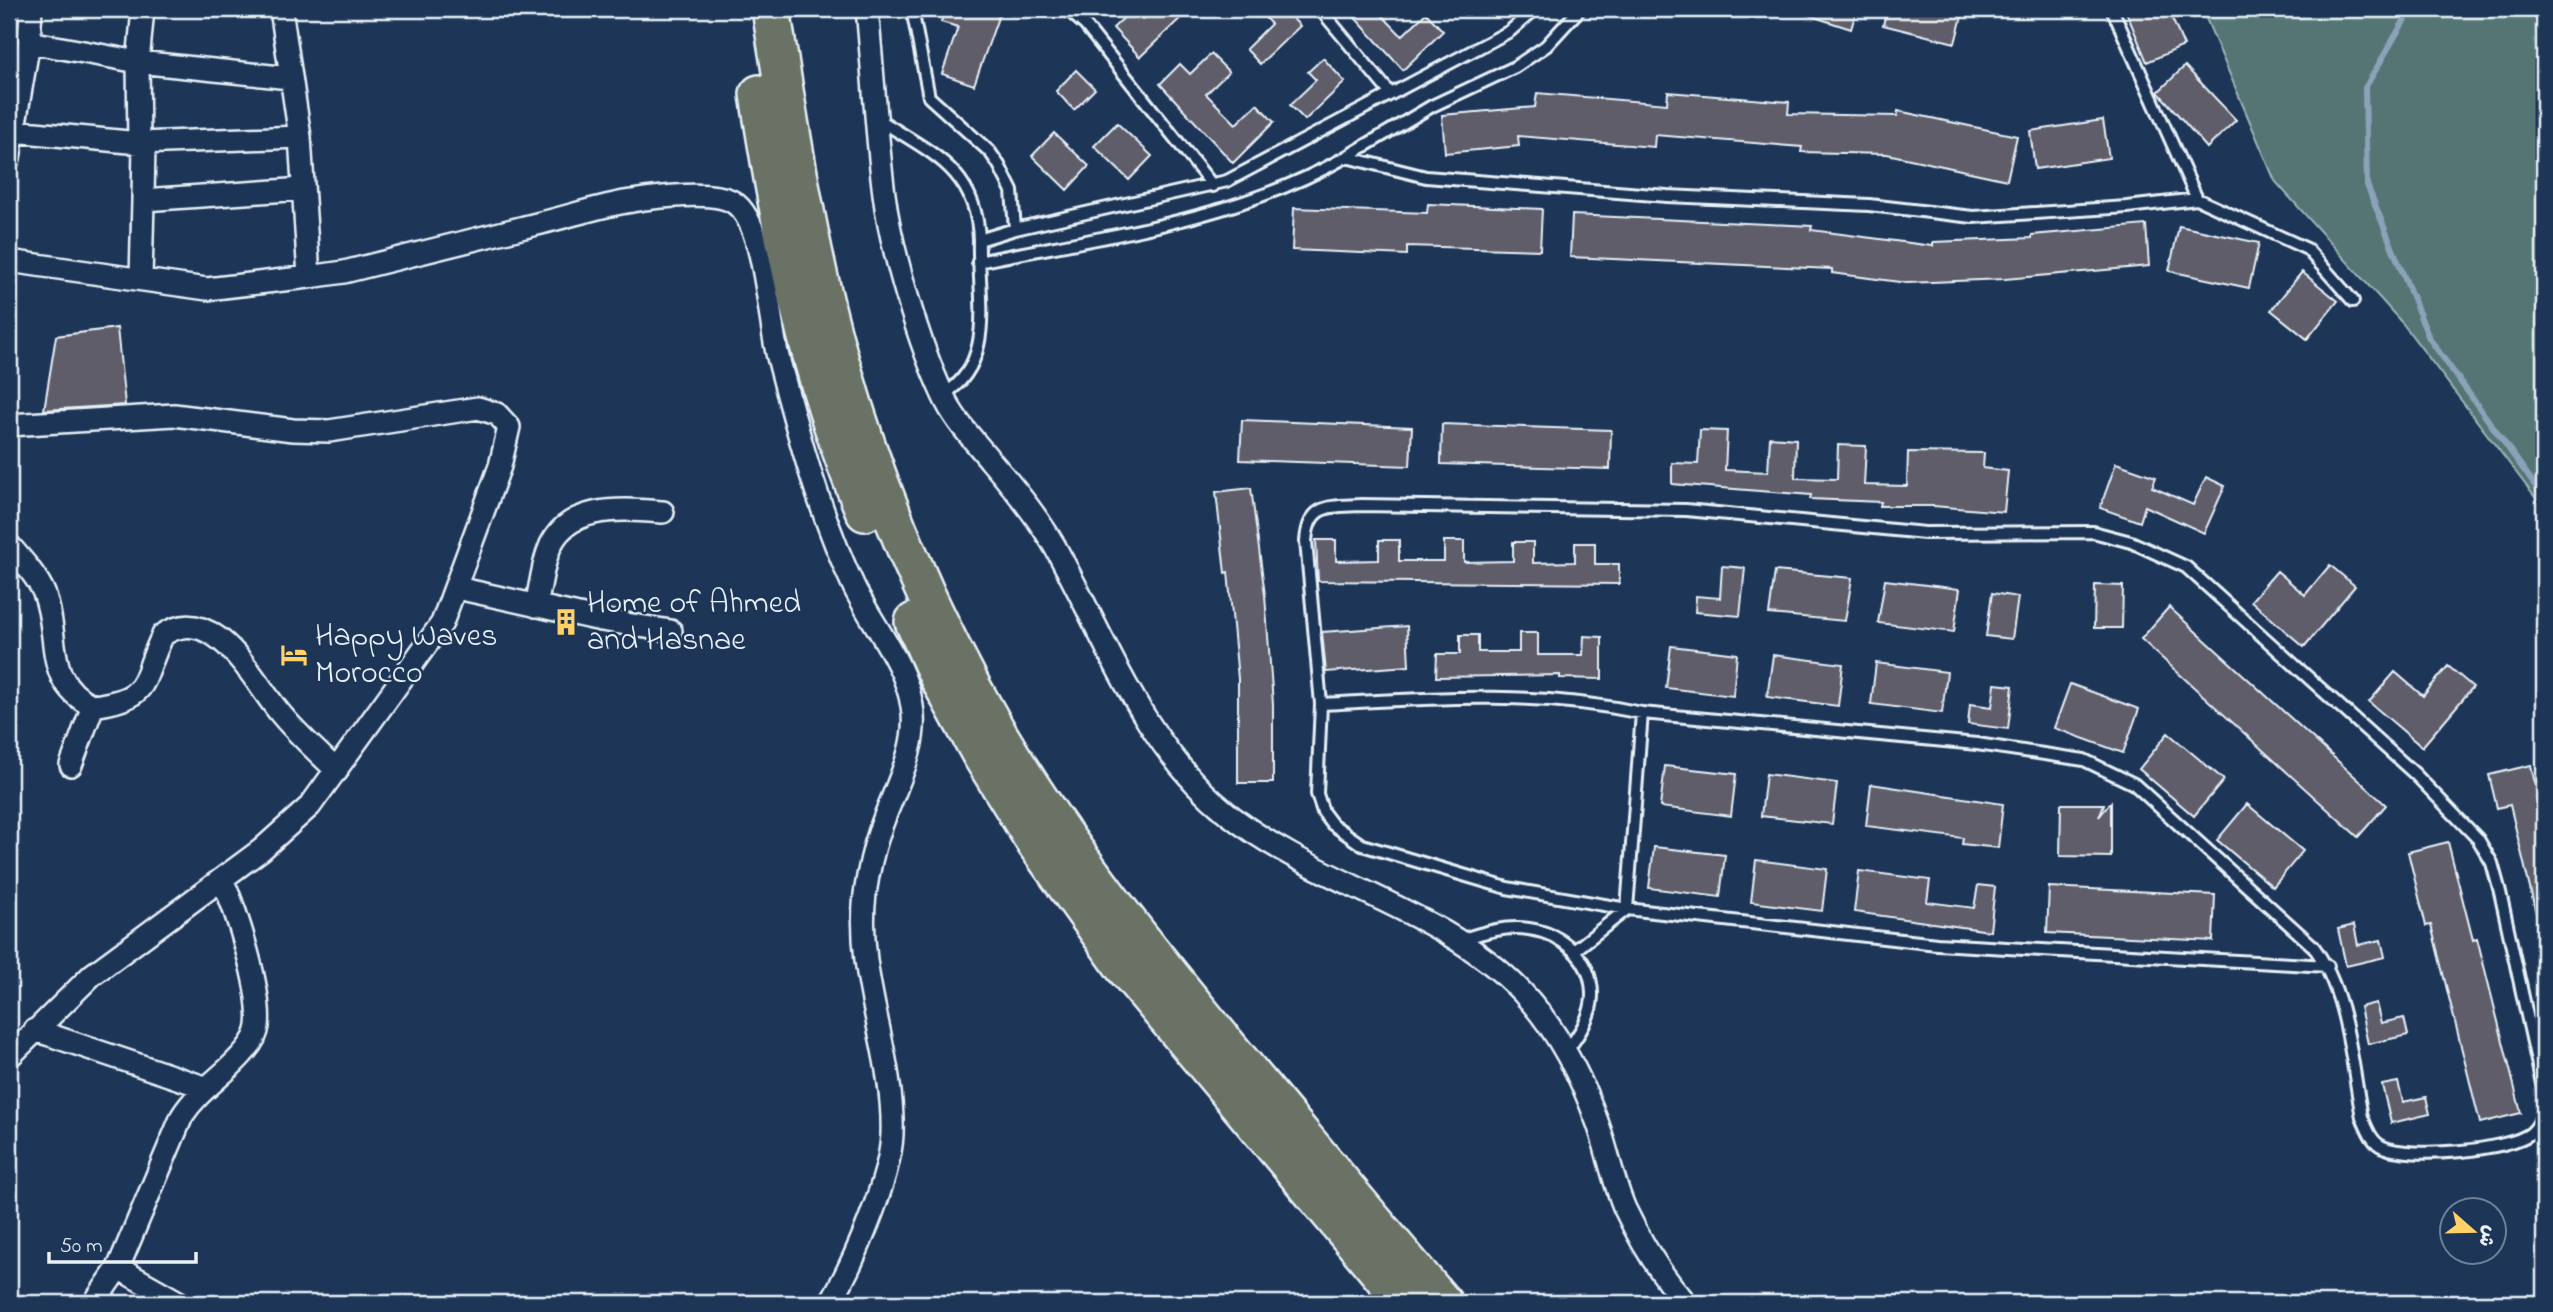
<svg xmlns="http://www.w3.org/2000/svg" width="2553" height="1312" viewBox="0 0 2553 1312" font-family="'Indie Flower','Playpen Sans Arabic',sans-serif">
<style>
.green{fill:#547574;stroke:#9eb3b6;stroke-width:2}
.lines{fill:none;stroke-linecap:round;stroke-linejoin:round}
.stream{stroke:#8ca2b9;stroke-width:6}
.building{fill:#605d6b;stroke:#e8f1f8;stroke-width:2}
.service-casing{stroke:#e8f1f8;stroke-width:16}
.minor-casing{stroke:#e8f1f8;stroke-width:26}
.trunk-casing{stroke:#e8f1f8;stroke-width:42}
.service{stroke:#1d3557;stroke-width:10}
.minor{stroke:#1d3557;stroke-width:21}
.trunk{stroke:#6b7165;stroke-width:37}
.labels{text-anchor:middle;dominant-baseline:central;stroke-width:5;stroke-linejoin:round;paint-order:stroke}
.poi-label{font-size:32px;fill:#e8f1f8;stroke:#1d3557;text-anchor:start}
</style>
<rect width="100%" height="100%" fill="#1d3557"/>
<filter id="ink" filterUnits="userSpaceOnUse"><feTurbulence type="fractalNoise" baseFrequency=".0143" numOctaves="2"/><feDisplacementMap in="SourceGraphic" scale="14" xChannelSelector="R" yChannelSelector="G"/><feConvolveMatrix kernelMatrix="1 2 1 2 8 2 1 2 1" color-interpolation-filters="sRGB"/></filter>
<g filter="url(#ink)">
<path class="green" d="M2202,9H2535L2544,16V509L2403,324L2275,181Z"/>
<g class="lines">
<path class="stream" d="M2411,9L2365,88L2367,185L2429,338L2544,498"/>
</g>
<path class="building" d="M945,9H1001L974,85L942,74L958,27L941,22Z
M1133,9L1143,19L1154,9H1190L1140,57L1113,28Z
M1257,9H1284L1300,26L1260,64L1246,49L1271,24Z
M1347,9H1376L1402,36L1426,13L1443,31L1403,70Z
M1800,9H1857L1851,29L1799,12Z
M1887,9H1964L1955,43L1883,25Z
M2125,9H2168L2184,46L2147,62Z
M1211,54L1229,72L1206,94L1236,124L1257,104L1274,122L1233,163L1160,84L1180,64L1190,74Z
M1323,58L1345,82L1305,120L1290,105L1316,80L1308,72Z
M2185,66L2236,120L2207,148L2158,92Z
M1076,70L1095,89L1074,110L1056,91Z
M1668,92L1789,102L1788,114L1897,116L1898,111L2017,136L2007,180L1887,154L1801,152L1802,147L1655,135L1654,147L1518,136L1519,146L1445,153L1442,115L1535,107L1537,93L1667,104Z
M2103,120L2109,158L2035,169L2030,131Z
M1117,123L1152,156L1129,180L1094,146Z
M1054,133L1089,166L1067,190L1032,156Z
M1428,204L1542,209L1540,250L1407,246V255L1292,250L1294,208L1427,213Z
M1572,215L1812,226L1811,230L1933,246V242L2032,238V235L2146,225L2149,266L2005,279L1907,283L1832,273V269L1570,257Z
M2179,226L2259,243L2249,288L2169,271Z
M2302,272L2338,301L2307,339L2271,310Z
M117,328L125,405L44,410L56,336Z
M1242,420L1412,427L1410,466L1240,460Z
M1442,424L1611,430L1610,469L1441,464Z
M1700,430L1727,431L1725,470L1768,472L1770,437L1796,439L1795,478L1837,479L1838,445L1866,446L1864,485L1907,486L1908,452L1984,453L1983,468L2008,471L2004,512L1933,506H1880L1881,502L1810,499L1811,495L1672,484V463L1698,464Z
M2116,463L2156,477L2152,487L2193,505L2206,477L2225,486L2204,533L2145,506L2140,522L2100,508Z
M1251,488L1265,595L1273,704V783H1238V679L1228,572L1225,573L1216,492Z
M1316,540H1336V561L1379,560V540H1399V561H1444V541H1464V562L1513,561V542H1533V563L1575,562V543H1595V564H1619V584L1318,581Z
M2330,565L2355,586L2304,647L2251,601L2277,571L2305,595Z
M1722,566L1745,568L1740,616L1695,612L1696,596L1720,598Z
M1775,571L1852,578L1845,621L1769,614Z
M1885,580L1960,589L1954,632L1878,623Z
M2095,585L2123,586L2122,628H2094Z
M1992,593L2018,597L2012,639L1986,636Z
M2169,607L2386,805L2358,837L2141,639Z
M1407,626L1409,666L1326,672L1322,632Z
M1519,633H1538V655H1583L1584,636L1602,637V679L1560,678V675L1436,677L1437,654H1460V635H1478V652H1519Z
M1671,646L1737,654L1733,696L1666,688Z
M1773,655L1843,664L1838,706L1767,697Z
M1876,663L1947,672L1942,713L1871,704Z
M2448,666L2473,687L2422,747L2369,702L2395,672L2423,696Z
M1995,684L2013,686L2008,729L1968,724L1970,704L1992,707Z
M2070,684L2139,709L2123,753L2054,728Z
M2168,733L2224,780L2194,816L2139,769Z
M2531,765L2544,825V922H2538L2510,805L2497,808L2489,775Z
M1665,766L1736,774L1731,816L1660,807Z
M1766,774L1837,783L1832,824L1761,816Z
M1871,784L2003,804L1998,848L1962,844L1963,838L1866,826Z
M2111,802V857L2060,856L2061,804H2104L2099,817Z
M2247,804L2303,851L2273,887L2217,840Z
M2448,842L2473,940L2477,938L2521,1113L2480,1123L2431,925L2426,926L2408,852Z
M1654,847L1725,855L1720,897L1649,888Z
M1756,860L1827,869L1822,911L1751,902Z
M1859,871L1930,880L1927,902L1974,908L1978,885L1995,887L1990,931L1854,912Z
M2049,887L2215,895L2213,941L2047,933Z
M2354,925L2358,945L2381,940L2385,957L2346,966L2338,929Z
M2376,1003L2381,1023L2404,1018L2408,1035L2368,1044L2360,1007Z
M2398,1082L2403,1102L2426,1097L2430,1114L2391,1123L2382,1085Z"/>
<g class="lines">
<defs>
<path id="service" d="M912,9L929,97L990,152L999,165L1012,191L1015,229
M1067,9L1085,25L1213,186
M1320,9L1390,93
M2112,9L2197,199
M878,119C931,153 977,170 979,240
M1346,157L1432,106L1515,67L1546,46L1580,9
M978,262C1103,236 1234,221 1346,157L1426,177L1667,196L1869,205L1973,217L2127,207L2197,199L2307,249L2353,301
M943,395C998,362 977,295 979,240L1015,229L1227,181L1510,31L1535,9
M1321,704C1431,698 1533,690 1642,713L1977,744L2084,760L2134,784L2313,946C2348,993 2351,1061 2362,1117C2367,1128 2371,1142 2383,1147C2409,1159 2509,1151 2531,1133C2538,1127 2542,1118 2544,1109
M1460,940C1482,933 1506,925 1529,929C1562,934 1591,958 1592,993C1593,1015 1578,1036 1566,1052
M1575,950L1627,909L1642,713
M2328,966L1937,944L1627,909L1507,888L1362,845L1332,824L1323,812L1317,794L1321,704L1306,541C1309,503 1329,507 1361,505L1686,510L1925,533L2093,532L2131,542L2186,567L2415,774L2478,839L2492,863L2500,892L2544,1093"/>
<path id="minor" d="M281,9L300,137L309,277L344,272C409,256 475,239 541,223C571,216 602,205 632,201C656,197 713,190 733,202C766,222 768,320 778,357C798,434 820,515 854,587C873,626 905,662 912,706C920,749 891,794 879,833C872,853 868,874 865,894C855,976 895,1054 892,1135C890,1179 853,1265 830,1303
M867,9C873,70 876,132 884,194C891,250 919,344 943,395C954,420 973,439 990,460C1016,490 1043,523 1061,558C1109,647 1146,748 1227,813C1318,886 1440,906 1522,992C1557,1029 1581,1076 1598,1124C1608,1152 1613,1182 1625,1209C1641,1243 1661,1275 1686,1303
M29,42L138,62L143,9
M290,78L138,62L139,143L300,137
M14,131L139,143
M144,143L143,200L303,189
M9,158L29,42L31,9
M9,261L207,289L309,277
M141,279L143,200
M9,425L174,415L293,430L329,431L478,408L497,414L509,427L500,466L442,623L310,806L261,850L92,975L9,1057
M9,545C21,559 37,576 44,593C61,636 42,682 93,706C154,698 140,680 163,635C214,600 254,682 280,713C297,734 318,752 337,771
M457,588L601,620L671,631
M536,606C540,589 542,569 548,552C564,503 622,509 663,512
M71,765L93,706
M35,1030L204,1087
M94,1303L118,1268
M180,1303L118,1268L182,1116C199,1089 226,1075 246,1050C252,1043 257,1035 258,1026C262,991 237,912 222,879"/>
<path id="trunk" d="M771,9C790,127 807,245 840,361C876,488 930,617 997,732C1072,859 1166,972 1260,1085C1321,1158 1381,1231 1443,1303
M759,94C781,236 809,379 865,512
M914,622L939,678L980,753L1035,842L1124,967L1405,1303"/>
</defs>
<use href="#service" class="service-casing"/>
<use href="#minor" class="minor-casing"/>
<use href="#trunk" class="trunk-casing"/>
<use href="#service" class="service"/>
<use href="#minor" class="minor"/>
<use href="#trunk" class="trunk"/>
</g>
</g>
<defs>
<symbol id="building-bare" viewBox="-9 -9 18 18"><path d="M-4-6H4V6H1V3H-1V6H-4ZM-2.5-4.3h1.7v1.8h-1.7ZM.8-4.3h1.7v1.8H.8ZM-2.5-1h1.7V.8h-1.7ZM.8-1h1.7V.8H.8Z" fill="#ffd166" stroke="#1d3557" stroke-width="2.5" paint-order="stroke"/></symbol>
<symbol id="hotel-bare" viewBox="-9 -9 18 18"><path d="M-6-4.5h1.5V1H6V5H4.5V3h-9V5H-6ZM-4 0a1.8 1.8 0 1 1 3.6 0ZM.5 0V-2.5h3Q6-2.5 6 0Z" fill="#ffd166" stroke="#1d3557" stroke-width="2.5" paint-order="stroke"/></symbol>
</defs>
<g fill-rule="evenodd">
<use href="#building-bare" x="547" y="603" width="38" height="38"/>
<use href="#hotel-bare" x="275" y="636" width="38" height="38"/>
</g>
<g class="labels">
<g class="poi-label">
<text x="587" y="604">Home of Ahmed<tspan x="587" dy="37">and Hasnae</tspan></text>
<text x="315" y="637">Happy Waves<tspan x="315" dy="37">Morocco</tspan></text>
</g>
</g>
<rect width="2553" height="1312" fill="none" stroke="#1d3557" stroke-width="35"/>
<rect x="18" y="18" width="2518" height="1277" fill="none" stroke="#e8f1f8" stroke-width="2.5" filter="url(#ink)"/>
<g transform="translate(2473 1231) rotate(110)"><circle r="33" fill="#1d3557" stroke="#6e8097" stroke-width="2"/>
<path d="M0-5L12 26L0 18L-12 26Z" fill="#ffd166"/>
<text y="-10" font-size="19" font-weight="bold" text-anchor="middle" fill="#e8f1f8">ش</text>
</g>
<path d="M49 1252v10h147v-10" fill="none" stroke="#e8f1f8" stroke-width="3.5"/>
<text x="60" y="1252" font-size="21" fill="#e8f1f8" stroke="#1d3557" stroke-width="5" paint-order="stroke">50 m</text>
</svg>
